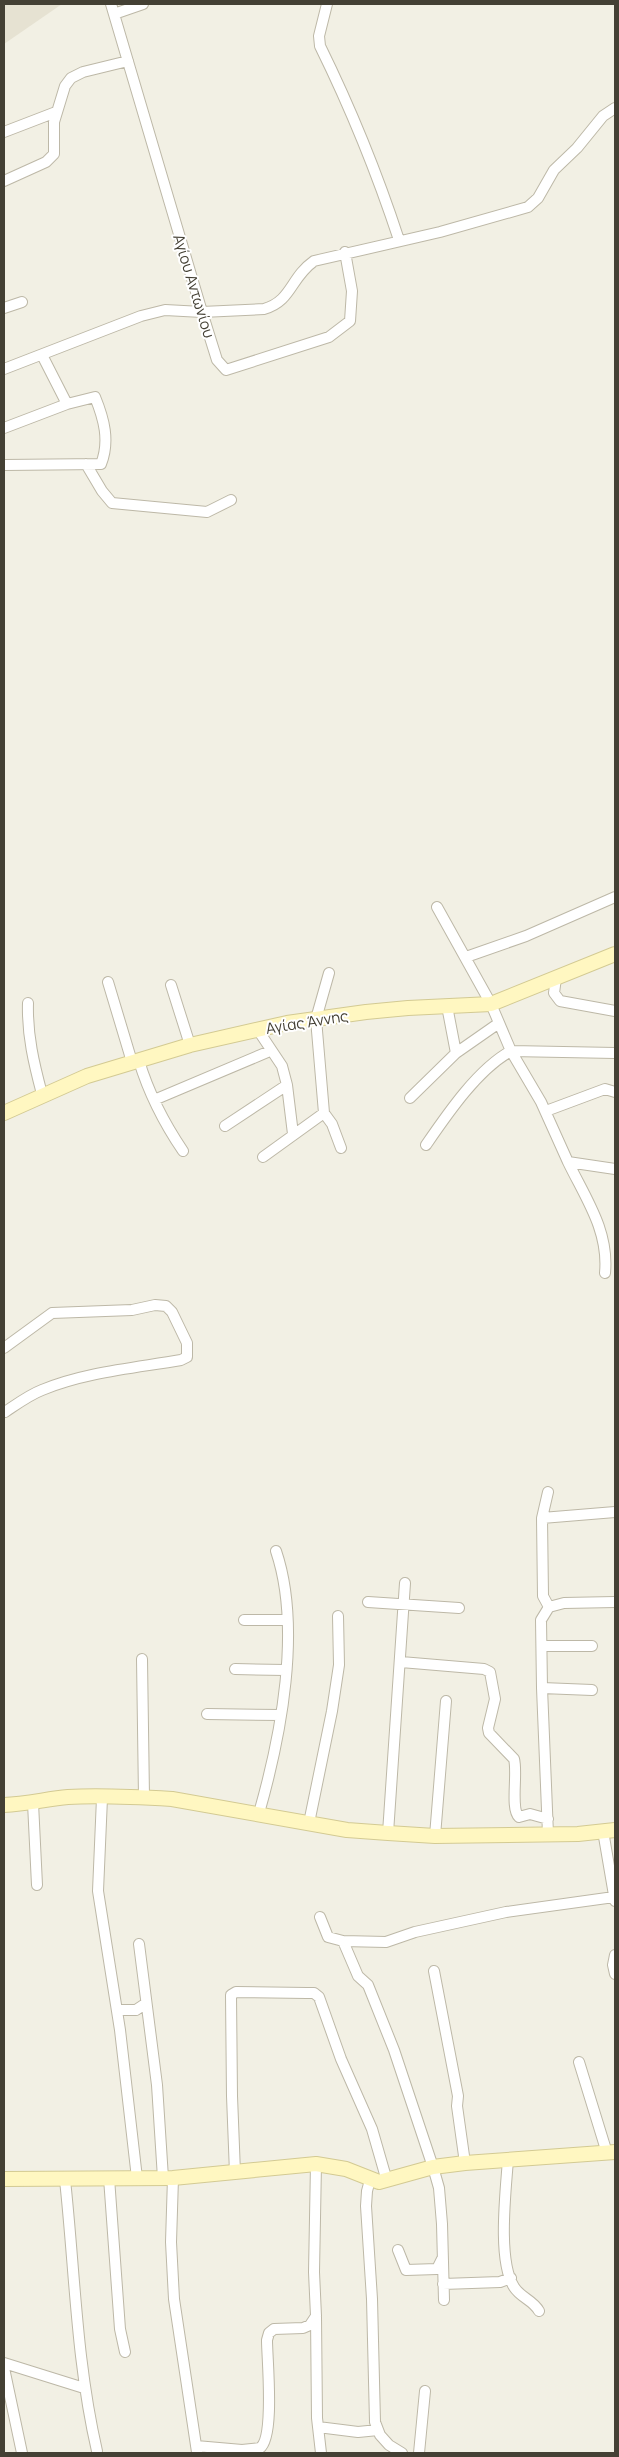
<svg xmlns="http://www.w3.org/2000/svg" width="619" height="2457" viewBox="0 0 619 2457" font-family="Manrope,sans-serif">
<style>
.residential{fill:#e6e2d2}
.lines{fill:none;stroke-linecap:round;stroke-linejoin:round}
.street-casing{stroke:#bdb8a7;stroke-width:12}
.secondary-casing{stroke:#d3ca93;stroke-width:16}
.street{stroke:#fff;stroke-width:10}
.secondary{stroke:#fff7c1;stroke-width:14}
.labels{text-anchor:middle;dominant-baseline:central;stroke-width:4;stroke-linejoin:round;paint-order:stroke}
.street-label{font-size:15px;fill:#444034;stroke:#fff}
</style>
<rect width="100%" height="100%" fill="#f2f0e4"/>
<path class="residential" d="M4,4H62L4,44Z"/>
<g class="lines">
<defs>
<path id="street" d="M111,4L202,312L217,360L226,370L329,337L350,321L352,291L345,252
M327,4L319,36L320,46C351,109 377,173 399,240
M114,14L143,4
M4,132L56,112
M4,181L46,162L54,154V122L65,86L71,78L83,72L128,61
M4,308L22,302
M4,369L141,316L165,310L202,312L264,309C292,301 290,278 314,261L440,232L528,207L538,198L554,170L577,148L603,116L615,108
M4,428L67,404
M86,464L102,491L112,503L207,512L231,500
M4,465L101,464C110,441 104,419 95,397L67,404L42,355
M437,907L491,1004L511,1051L615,1053
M466,957L526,936L615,897
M556,978L554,993L560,1001L615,1011
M108,982L132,1062
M171,985L190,1045
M28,1003C27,1035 34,1064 42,1094
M447,1006L456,1053
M258,1030L282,1066L287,1085L293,1134
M139,1061C149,1094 164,1123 183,1151
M410,1098L456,1053L499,1023
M154,1100L270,1051
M546,1111L605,1089L615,1092
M324,1113L332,1124L341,1148
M225,1126L287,1085
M426,1145C448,1113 478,1069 511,1051L541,1102L568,1162L615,1169
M263,1157L324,1113L316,1019L329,973
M568,1162C586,1199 609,1231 605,1273
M4,1348L52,1313L132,1310L155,1305L166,1306L172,1312L187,1343V1357L181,1360C135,1368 86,1372 42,1390C29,1395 17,1404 5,1412
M548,1492L542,1518L543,1596L549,1607L541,1620L542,1688L548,1834
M542,1518L615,1512
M368,1602L459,1608
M549,1607L564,1603L615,1602
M244,1620H286
M542,1646H592
M142,1659L144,1797
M401,1662L484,1669L490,1672L495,1699L488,1728L489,1733L514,1759C518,1773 510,1809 519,1817L530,1814L548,1819
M235,1669L285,1670
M542,1688L592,1690
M207,1714L281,1715
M102,1798L98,1891L120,2030L137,2178
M33,1803L37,1885
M259,1813C281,1736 302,1628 276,1551
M309,1823L332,1711L339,1665L338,1616
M603,1831L615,1901
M388,1833L405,1583
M435,1836L446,1701
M320,1917L328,1937L343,1941L358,1976L368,1985L394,2050L433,2167L439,2188L442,2224L444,2300
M343,1941L386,1942L415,1932L506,1912L614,1897
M139,1944L157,2085L163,2178
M615,1955L613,1965L615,1974
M434,1971L458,2096L457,2106L465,2163
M117,2010H136L145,2004
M579,2062L607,2153
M508,2159C506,2190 497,2260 514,2287C521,2298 533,2300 539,2311
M235,2173L232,2096L231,1995L236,1992L307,1993H314L319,1997L341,2059L372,2129L387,2181
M109,2178L120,2329L125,2352
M173,2178L171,2242L174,2299L197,2452
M65,2180C75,2272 76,2360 97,2451
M370,2180L367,2191L366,2206L372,2299L375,2422L380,2435L389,2445L402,2453
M398,2250L406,2270L437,2269L442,2259
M443,2284L500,2282L511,2278
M316,2317L317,2418L321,2453
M4,2363L84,2388
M4,2368L22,2453
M318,2427L358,2432L378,2430
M196,2446L242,2450L260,2448C275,2437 267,2360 267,2340L269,2333L274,2329L303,2328L310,2325L316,2316L314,2272L316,2164
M419,2453L425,2391"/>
<path id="secondary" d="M4,1113L87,1076L190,1045L287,1023L366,1012L408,1008L491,1004L615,954
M4,1805C26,1804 47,1799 68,1797C103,1795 138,1797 172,1799L347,1830L388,1833L435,1836L578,1834L615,1830
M4,2179L173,2178L316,2164L346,2169L379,2182L433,2167L465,2163L615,2152"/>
</defs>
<use href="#street" class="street-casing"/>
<use href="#secondary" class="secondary-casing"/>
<use href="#street" class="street"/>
<use href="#secondary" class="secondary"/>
</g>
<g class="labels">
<g class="street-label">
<text transform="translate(194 286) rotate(73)">Αγίου Αντωνίου</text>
<text transform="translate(307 1022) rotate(-9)">Αγίας Άννης</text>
</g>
</g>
<rect width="619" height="2457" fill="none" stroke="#444034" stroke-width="10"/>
</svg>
